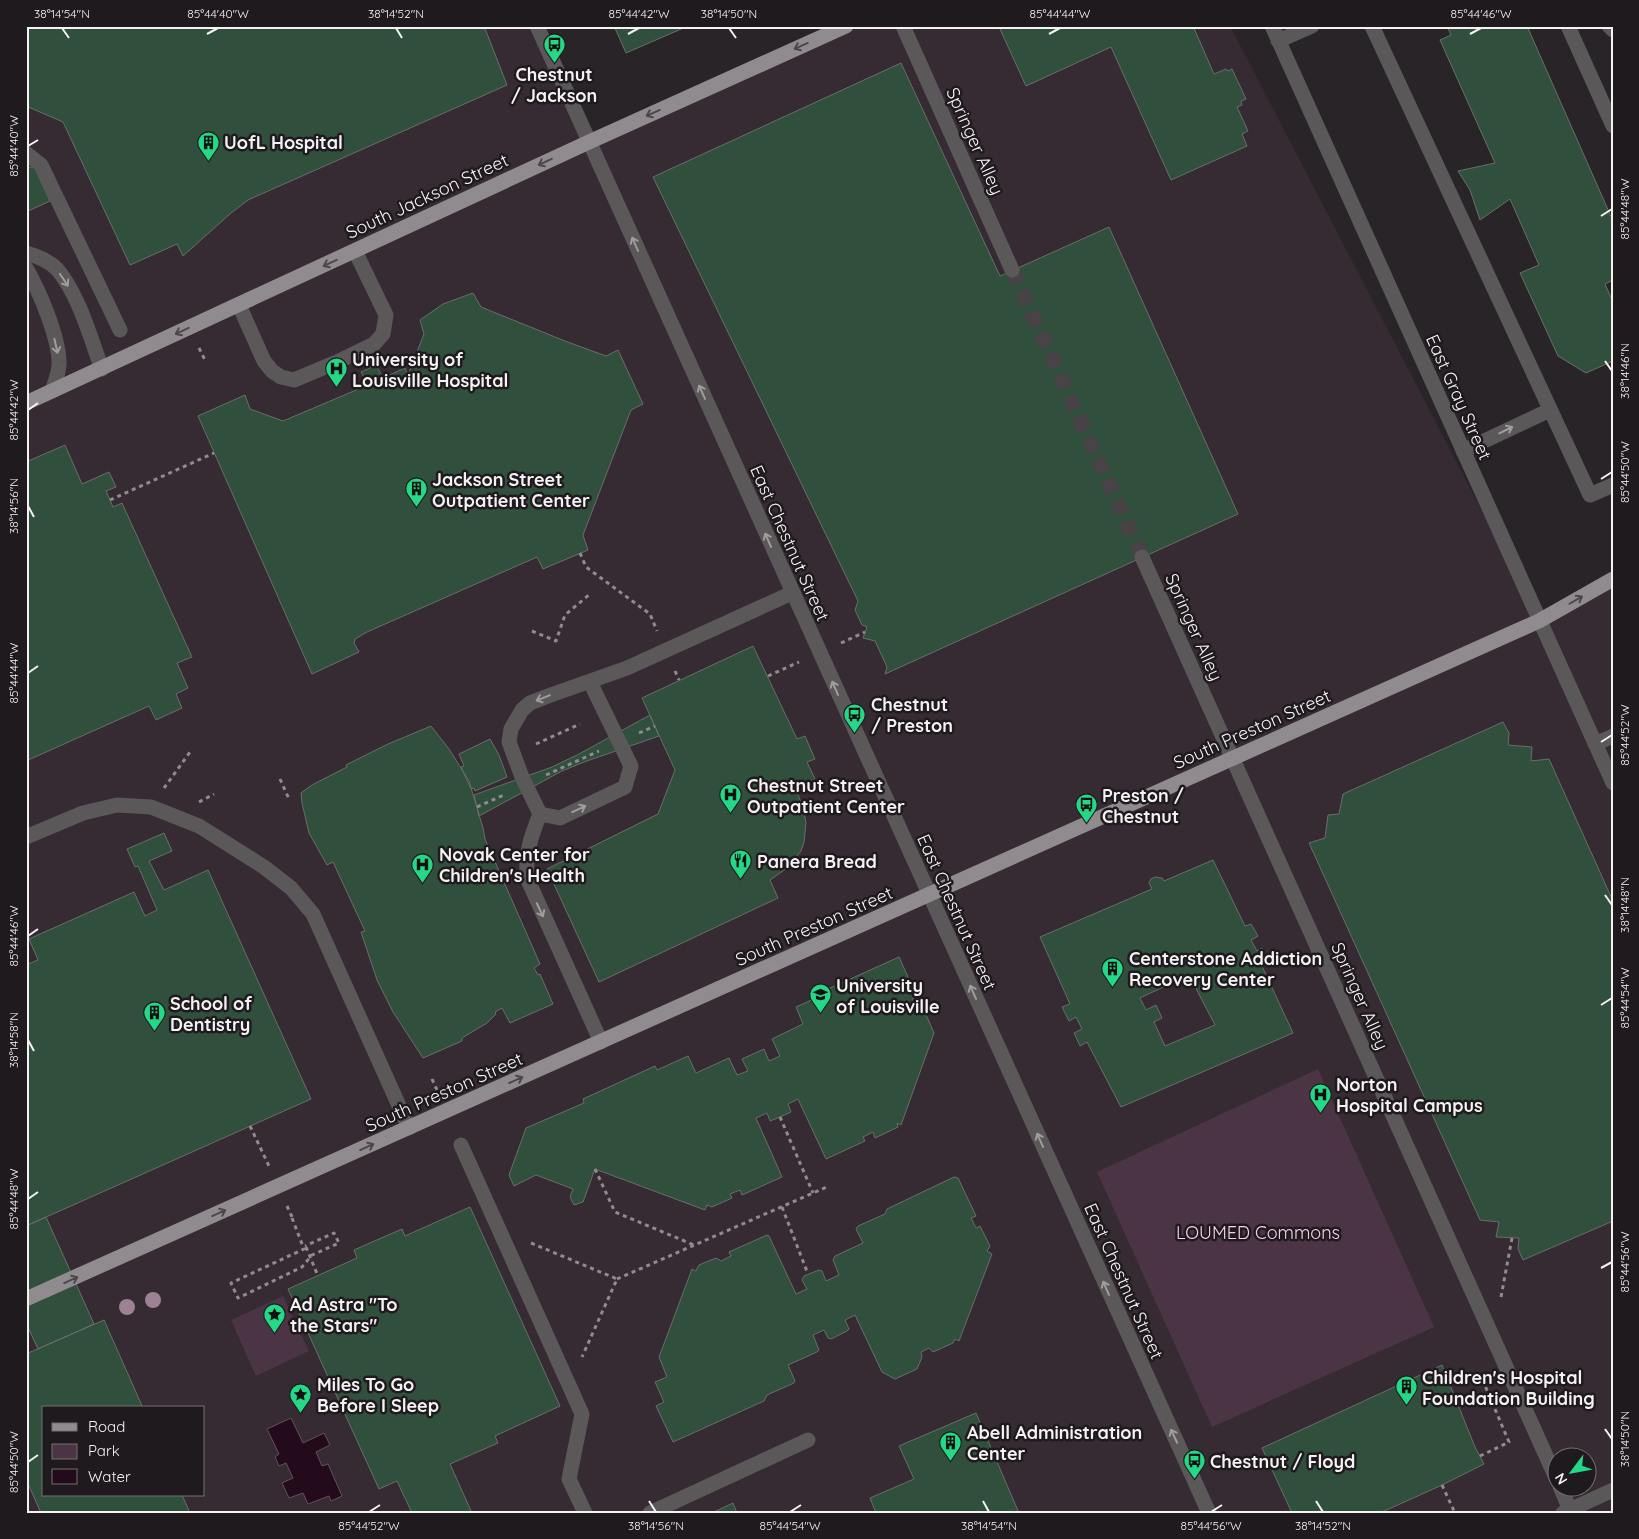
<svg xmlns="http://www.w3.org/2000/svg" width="1639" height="1539" viewBox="0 0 1639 1539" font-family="Quicksand,sans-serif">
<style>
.built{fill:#362b32;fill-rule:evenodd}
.green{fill:#4b3544}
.water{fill:#230b1c;stroke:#62505d}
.building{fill:#314f3d;stroke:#696e6a;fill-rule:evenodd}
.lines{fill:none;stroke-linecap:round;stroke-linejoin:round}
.minor-tunnel{stroke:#474346;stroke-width:15;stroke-dasharray:15 8;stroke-linecap:butt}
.path{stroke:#8f8b8e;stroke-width:3;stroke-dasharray:4 4;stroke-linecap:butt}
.minor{stroke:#5b585a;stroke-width:15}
.major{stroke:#908b8e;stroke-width:15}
.tree{fill:#9c8293}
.oneway{stroke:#4c474a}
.oneway2{stroke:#a09d9f}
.ticks{fill:none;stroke:#f5f2f4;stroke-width:2}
.labels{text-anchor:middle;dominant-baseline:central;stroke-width:5;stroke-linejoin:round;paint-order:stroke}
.poi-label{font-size:18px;font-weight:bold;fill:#f5f2f4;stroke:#1f1a1d;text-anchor:start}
.street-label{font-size:18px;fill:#f5f2f4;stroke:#1f1a1d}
.park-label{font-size:18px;fill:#faceeb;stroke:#1f1a1d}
.neatline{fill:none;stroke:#f5f2f4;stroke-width:2}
.ticks-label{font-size:12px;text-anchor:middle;fill:#f5f2f4}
</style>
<rect width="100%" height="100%" fill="#282427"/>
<path class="built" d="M26,26H537L589,142L845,26H1230L1537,617L1613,582V1513H26ZM44,1408H204V1495H44ZM1556,1456H1586V1486H1556Z"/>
<path class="green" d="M1318,1069L1434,1327L1212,1427L1097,1172Z
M283,1296L309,1351L256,1376L231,1320Z"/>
<path class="water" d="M291,1418L303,1443L324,1433L330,1445L316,1452L322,1466L328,1464L342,1496L331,1501L329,1496L308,1504L303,1493L289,1498L282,1483L293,1478L286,1463L279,1466L275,1457L279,1454L267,1429Z"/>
<path class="building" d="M26,26H484L507,85L248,200L231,213L183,256L177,244L130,265L63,122L26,106Z
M614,26H688L626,53Z
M1007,26H1193L1214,74L1226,69L1228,71L1232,69L1246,99L1241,101L1242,105L1237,107L1248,131L1242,134L1247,146L1171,180L1111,47L1026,86L1000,29Z
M1447,26H1527L1613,221V280L1605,284L1613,302V361L1586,373L1558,356L1520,273L1539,265L1510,199L1480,220L1470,190L1458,171L1495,163L1440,40L1451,35Z
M901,63L1000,276L1109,227L1238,514L885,674L887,667L875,641L863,638L867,627L862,625L855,610L858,601L653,177Z
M34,166L50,201L26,212V169Z
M473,293L481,307L565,341L606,356L618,350L631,378L643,404L631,410L583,535L588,550L543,569L537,557L367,632L355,639L354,643L359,652L312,674L198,416L245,395L250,409L283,421L368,385L361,372L376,365L383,378L405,368L408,375L424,334L420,320L443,304Z
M65,445L82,484L109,472L116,487L106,491L110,500L113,507L122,503L192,657L177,663L188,688L176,694L182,708L156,720L149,706L26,761V462Z
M753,646L797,739L805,736L815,759L807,762L815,779L796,790L803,807L806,823L804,842L801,851L787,868L770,880L778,898L599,982L547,869L658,814L675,770L642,698Z
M650,715L659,736L584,762L562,771L479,816L474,795L552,767L579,754Z
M1503,722L1509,733L1508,745L1532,747L1531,761L1549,759L1613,901V1221L1523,1260L1518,1249L1519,1238L1496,1237L1499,1222L1480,1220L1309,843L1325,838L1328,815L1339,814L1343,794Z
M431,726L449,749L469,781L483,828L485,839L540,964L534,968L538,975L540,974L553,1004L510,1023L502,1008L495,1012L496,1014L487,1023L462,1038V1041L423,1058L393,1012L377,980L361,932L365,931L333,862L327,865L309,833L302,803L301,793L312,785L347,767L346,765L388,744Z
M490,739L499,755L507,777L475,791L474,788L471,789L461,767L464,766L459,754Z
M164,833L172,851L149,861L164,890L208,870L311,1099L26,1226V965L38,960L29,939L134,892L145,916L157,910L138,866L135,867L127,849Z
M1213,860L1245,926L1251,924L1258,936L1251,940L1257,951L1262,948L1269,961L1261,964L1293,1033L1121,1107L1087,1042L1080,1046L1074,1033L1082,1029L1076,1017L1069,1021L1062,1007L1070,1004L1040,937L1152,889L1149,883L1151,879L1155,877L1162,878L1164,881ZM1189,975L1215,1025L1165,1046L1154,1022L1162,1018L1156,1005L1146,1010L1140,998Z
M899,957L917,997L912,999L918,1011L923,1008L934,1033L901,1125L897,1123L898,1127L875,1138L873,1132L863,1137L865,1141L826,1159L798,1099L788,1104L791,1112L780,1117L770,1121L767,1113L756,1118L782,1177L742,1195L740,1190L730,1194L732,1198L712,1207L707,1205L705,1210L595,1169L583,1202L574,1205L570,1197L573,1189L536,1175L514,1186L509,1175L526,1128L584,1103L583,1099L655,1066L657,1070L688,1056L696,1073L729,1058L737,1075L748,1071L742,1059L764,1049L769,1061L780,1056L772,1039L803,1024L796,1007L827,993L826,990Z
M954,1177L958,1178L976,1216L971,1218L976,1228L980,1226L990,1246L987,1251L992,1254L959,1341L955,1339L953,1343L933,1352L929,1348L921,1352L922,1357L917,1369L895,1379L882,1372L855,1315L845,1320L849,1329L847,1331L831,1339L828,1338L824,1330L813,1335L819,1350L817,1352L788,1365L795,1381L794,1383L767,1395L764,1401L673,1442L656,1406L664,1402L655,1382L667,1377L659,1357L692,1269L696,1271L699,1265L716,1258L721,1261L731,1256L729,1252L767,1235L769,1236L796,1294L807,1289L802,1280L804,1276L819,1270L822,1271L826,1281L839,1275L833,1260L835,1256L863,1243L856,1229L858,1226L885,1214L887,1209Z
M470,1207L560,1406L495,1436L498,1443L450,1464L472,1513H412L397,1481L379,1489L288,1289L357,1258L354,1250L402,1229L405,1236Z
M46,1217L94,1324L38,1349L26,1323V1226Z
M104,1320L143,1408H44V1495H182L190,1513H41L26,1479V1354Z
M1442,1365L1475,1447L1484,1464L1442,1485L1380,1513H1292L1262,1448Z
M976,1413L1019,1513H876L870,1498L914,1479L899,1446Z
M733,1503L737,1513H712Z"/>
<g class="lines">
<path class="minor-tunnel" d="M1012,270L1142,557"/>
<path class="path" d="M199,348L206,362
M110,500L214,453
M580,553L586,567L650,614L657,631
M532,631L556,641L565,615L590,594
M841,643L865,632
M675,671L679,680
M768,676L799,662
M639,733L655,726
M536,744L580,724
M546,775L599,751
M280,779L289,799
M164,788L190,752
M199,802L214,794
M477,807L506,794
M432,1079L437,1090
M780,1117L813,1193
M250,1126L269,1166
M595,1169L615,1212L694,1245
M287,1206L293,1219
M782,1207L808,1274
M292,1218L304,1249L231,1283L238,1298L302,1267L312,1255L339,1243L334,1233L305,1246
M531,1243L617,1279L582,1357
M306,1247L318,1276
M617,1279L829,1186
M1501,1297L1512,1238
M1480,1456L1509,1442L1486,1388L1487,1382
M1442,1485L1455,1513"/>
<path class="minor" d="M537,26L1209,1513
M903,26L1012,270
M1272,26L1613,783
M1372,26L1590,495L1613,485
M1568,26L1613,126
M1609,26L1613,30
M1278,41L1312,26
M26,153L41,165L120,330
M26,253C37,256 49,261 57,269C79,295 90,337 102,369
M26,268C39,290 58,335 59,361C60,370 55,382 52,391
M239,305L264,361L272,371L281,377L294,380L337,362L374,344L383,334L386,315L355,251
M1463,451L1550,410
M1142,557L1556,1478
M590,682L631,766L625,787L560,818L540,814L522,777L509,742L511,729L522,710L530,703L548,696L627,668L792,593
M1595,744L1613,736
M540,814C531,836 525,854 527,878L601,1042
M26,837L83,813L117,805L151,807L199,826L264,867L291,888L313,914L409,1128
M461,1145L582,1414L569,1479L585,1513
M1560,1486L1570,1510
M650,1513L808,1440
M1563,1513L1613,1490"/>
<path class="major" d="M26,403L589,142L846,26
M26,1299L1539,621L1613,579"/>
</g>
<g class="tree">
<circle cx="153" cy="1300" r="8"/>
<circle cx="127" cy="1307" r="8"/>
</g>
<defs><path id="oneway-shaft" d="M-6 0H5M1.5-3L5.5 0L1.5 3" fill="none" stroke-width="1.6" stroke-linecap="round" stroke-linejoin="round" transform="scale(1.25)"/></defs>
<g class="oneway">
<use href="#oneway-shaft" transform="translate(801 46) rotate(156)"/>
<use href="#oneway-shaft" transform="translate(653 113) rotate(156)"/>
<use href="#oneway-shaft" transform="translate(545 162) rotate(155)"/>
<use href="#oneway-shaft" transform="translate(330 263) rotate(155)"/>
<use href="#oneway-shaft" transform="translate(182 331) rotate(155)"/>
<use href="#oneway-shaft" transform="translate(1576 600) rotate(-30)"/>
<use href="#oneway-shaft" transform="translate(516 1080) rotate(-24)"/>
<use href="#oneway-shaft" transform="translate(367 1147) rotate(-24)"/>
<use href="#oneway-shaft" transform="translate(219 1213) rotate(-24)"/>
<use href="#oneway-shaft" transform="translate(71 1280) rotate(-24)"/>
</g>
<g class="oneway2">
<use href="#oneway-shaft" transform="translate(635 244) rotate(-114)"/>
<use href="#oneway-shaft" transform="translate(64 280) rotate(56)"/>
<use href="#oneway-shaft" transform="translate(56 346) rotate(77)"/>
<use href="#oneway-shaft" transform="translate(702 392) rotate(-114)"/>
<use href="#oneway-shaft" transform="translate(1506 430) rotate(-26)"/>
<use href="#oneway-shaft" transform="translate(768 540) rotate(-114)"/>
<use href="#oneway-shaft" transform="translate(835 688) rotate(-114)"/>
<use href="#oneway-shaft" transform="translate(543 698) rotate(158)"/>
<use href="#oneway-shaft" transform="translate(579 809) rotate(-25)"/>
<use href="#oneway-shaft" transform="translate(540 910) rotate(65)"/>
<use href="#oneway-shaft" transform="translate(973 992) rotate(-114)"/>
<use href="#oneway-shaft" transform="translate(1040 1140) rotate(-114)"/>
<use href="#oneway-shaft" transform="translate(1106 1288) rotate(-114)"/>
<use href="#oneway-shaft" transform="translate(1174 1436) rotate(-115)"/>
</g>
<path class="ticks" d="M62,28L69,38M396,28L402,38M729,28L736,38M207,34L218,28M628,34L639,28M1049,34L1060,28M1470,34L1481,28M28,146L38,140M1601,216L1612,209M1605,361L1612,371M28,410L38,403M1601,479L1612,472M28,506L34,517M28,673L38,666M1601,742L1612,735M1605,895L1612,905M28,936L38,929M1601,1005L1612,998M28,1040L34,1051M28,1199L38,1192M1601,1268L1612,1262M1605,1429L1612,1439M28,1462L38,1455M649,1501L656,1512M983,1501L989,1512M1316,1501L1323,1512M369,1512L380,1505M790,1512L801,1505M1211,1512L1222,1505"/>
<defs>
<symbol id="bus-pin" viewBox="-11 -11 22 30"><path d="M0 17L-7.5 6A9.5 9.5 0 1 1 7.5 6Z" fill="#23d886" stroke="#1f1a1d"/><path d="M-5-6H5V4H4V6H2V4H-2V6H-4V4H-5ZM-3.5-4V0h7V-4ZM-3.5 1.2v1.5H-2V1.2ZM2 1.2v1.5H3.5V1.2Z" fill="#111"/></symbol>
<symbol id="building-pin" viewBox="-11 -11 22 30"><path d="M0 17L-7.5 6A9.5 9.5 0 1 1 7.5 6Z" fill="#23d886" stroke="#1f1a1d"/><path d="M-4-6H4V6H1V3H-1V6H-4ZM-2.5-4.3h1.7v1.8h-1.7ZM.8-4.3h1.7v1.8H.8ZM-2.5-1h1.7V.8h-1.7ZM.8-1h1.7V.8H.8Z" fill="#111"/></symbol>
<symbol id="hospital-pin" viewBox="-11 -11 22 30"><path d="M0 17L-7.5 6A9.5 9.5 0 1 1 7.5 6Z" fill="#23d886" stroke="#1f1a1d"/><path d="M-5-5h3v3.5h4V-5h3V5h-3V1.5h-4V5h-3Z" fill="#111"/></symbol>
<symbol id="restaurant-pin" viewBox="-11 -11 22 30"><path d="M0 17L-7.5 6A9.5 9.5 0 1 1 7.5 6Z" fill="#23d886" stroke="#1f1a1d"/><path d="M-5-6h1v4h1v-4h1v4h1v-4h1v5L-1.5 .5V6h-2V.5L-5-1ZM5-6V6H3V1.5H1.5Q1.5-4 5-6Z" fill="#111"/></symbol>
<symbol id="university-pin" viewBox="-11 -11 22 30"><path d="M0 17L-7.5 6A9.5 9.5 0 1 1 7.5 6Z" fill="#23d886" stroke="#1f1a1d"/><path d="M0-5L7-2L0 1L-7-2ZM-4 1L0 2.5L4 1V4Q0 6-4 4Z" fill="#111"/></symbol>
<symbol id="sight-pin" viewBox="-11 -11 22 30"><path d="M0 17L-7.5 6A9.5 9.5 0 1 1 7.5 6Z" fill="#23d886" stroke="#1f1a1d"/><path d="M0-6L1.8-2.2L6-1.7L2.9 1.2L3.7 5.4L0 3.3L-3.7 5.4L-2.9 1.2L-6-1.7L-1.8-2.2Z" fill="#111"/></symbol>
</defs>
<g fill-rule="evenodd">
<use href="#bus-pin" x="542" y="32" width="25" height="34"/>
<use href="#building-pin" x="196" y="130" width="25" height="34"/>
<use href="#hospital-pin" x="324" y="356" width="25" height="34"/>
<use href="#building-pin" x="404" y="476" width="25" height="34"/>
<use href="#bus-pin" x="842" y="702" width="25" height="34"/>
<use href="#hospital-pin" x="718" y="782" width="25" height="34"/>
<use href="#bus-pin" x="1074" y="792" width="25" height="34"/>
<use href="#restaurant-pin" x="728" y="848" width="25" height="34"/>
<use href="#hospital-pin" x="410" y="852" width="25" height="34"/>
<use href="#building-pin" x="1100" y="956" width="25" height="34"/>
<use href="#university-pin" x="808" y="982" width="25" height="34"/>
<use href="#building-pin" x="142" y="1000" width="25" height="34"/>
<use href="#hospital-pin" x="1308" y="1082" width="25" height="34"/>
<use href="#sight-pin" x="262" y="1302" width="25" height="34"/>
<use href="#building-pin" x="1394" y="1374" width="25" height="34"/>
<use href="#sight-pin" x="288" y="1382" width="25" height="34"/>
<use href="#building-pin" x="938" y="1430" width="25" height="34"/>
<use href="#bus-pin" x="1182" y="1448" width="25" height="34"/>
</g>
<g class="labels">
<g class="poi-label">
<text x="554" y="74" text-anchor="middle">Chestnut<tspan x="554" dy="21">/ Jackson</tspan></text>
<text x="224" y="142">UofL Hospital</text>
<text x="352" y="359">University of<tspan x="352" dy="21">Louisville Hospital</tspan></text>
<text x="432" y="479">Jackson Street<tspan x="432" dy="21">Outpatient Center</tspan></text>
<text x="871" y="704">Chestnut<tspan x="871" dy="21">/ Preston</tspan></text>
<text x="747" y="785">Chestnut Street<tspan x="747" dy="21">Outpatient Center</tspan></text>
<text x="1102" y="795">Preston /<tspan x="1102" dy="21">Chestnut</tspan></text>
<text x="439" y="854">Novak Center for<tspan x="439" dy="21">Children's Health</tspan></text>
<text x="757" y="861">Panera Bread</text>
<text x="1129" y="958">Centerstone Addiction<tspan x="1129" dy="21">Recovery Center</tspan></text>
<text x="836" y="985">University<tspan x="836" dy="21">of Louisville</tspan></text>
<text x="170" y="1003">School of<tspan x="170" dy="21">Dentistry</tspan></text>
<text x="1336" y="1084">Norton<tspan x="1336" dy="21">Hospital Campus</tspan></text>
<text x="290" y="1304">Ad Astra "To<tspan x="290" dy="21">the Stars"</tspan></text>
<text x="1422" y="1377">Children's Hospital<tspan x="1422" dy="21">Foundation Building</tspan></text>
<text x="317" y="1384">Miles To Go<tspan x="317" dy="21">Before I Sleep</tspan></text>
<text x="967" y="1432">Abell Administration<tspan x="967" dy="21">Center</tspan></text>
<text x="1210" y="1461">Chestnut / Floyd</text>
</g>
<g class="street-label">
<text transform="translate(975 141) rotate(66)">Springer Alley</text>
<text transform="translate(427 196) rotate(-25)">South Jackson Street</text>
<text transform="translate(1459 397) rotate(66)">East Gray Street</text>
<text transform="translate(790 543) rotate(66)">East Chestnut Street</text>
<text transform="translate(1194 627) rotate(66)">Springer Alley</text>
<text transform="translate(1252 729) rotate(-24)">South Preston Street</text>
<text transform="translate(957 912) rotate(66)">East Chestnut Street</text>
<text transform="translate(814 926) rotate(-24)">South Preston Street</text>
<text transform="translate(1360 996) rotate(66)">Springer Alley</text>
<text transform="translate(444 1092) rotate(-24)">South Preston Street</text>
<text transform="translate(1124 1281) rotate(66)">East Chestnut Street</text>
</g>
<g class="park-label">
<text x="1258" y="1232">LOUMED Commons</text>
</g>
</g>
<rect width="1639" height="1539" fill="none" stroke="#1f1a1d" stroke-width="55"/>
<rect x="42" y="1406" width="162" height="90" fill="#1f1a1d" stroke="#757073"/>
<rect x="52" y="1423" width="25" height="8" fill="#908b8e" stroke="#757073"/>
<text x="88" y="1432" font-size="15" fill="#f5f2f4">Road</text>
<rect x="52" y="1444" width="25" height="15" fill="#4b3544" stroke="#757073"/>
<text x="88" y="1456" font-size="15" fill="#f5f2f4">Park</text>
<rect x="52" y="1469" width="25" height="15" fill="#230b1c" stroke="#757073"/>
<text x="88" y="1482" font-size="15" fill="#f5f2f4">Water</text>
<g transform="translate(1572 1472) rotate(238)"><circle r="24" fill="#1f1a1d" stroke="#757073"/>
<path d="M0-4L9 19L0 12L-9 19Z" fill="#23d886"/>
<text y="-8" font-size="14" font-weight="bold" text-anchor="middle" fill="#f5f2f4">N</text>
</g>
<rect x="28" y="28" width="1584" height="1484" class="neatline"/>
<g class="ticks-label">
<text x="62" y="18">38°14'54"N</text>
<text x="218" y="18">85°44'40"W</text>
<text x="396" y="18">38°14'52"N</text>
<text x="639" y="18">85°44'42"W</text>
<text x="729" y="18">38°14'50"N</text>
<text x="1060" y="18">85°44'44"W</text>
<text x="1481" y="18">85°44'46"W</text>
<text transform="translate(14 146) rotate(-90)" y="4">85°44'40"W</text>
<text transform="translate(1625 209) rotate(-90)" y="4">85°44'48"W</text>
<text transform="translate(1625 371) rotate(-90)" y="4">38°14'46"N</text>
<text transform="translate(14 410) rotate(-90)" y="4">85°44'42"W</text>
<text transform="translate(1625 472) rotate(-90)" y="4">85°44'50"W</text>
<text transform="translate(14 506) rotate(-90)" y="4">38°14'56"N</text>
<text transform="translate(14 673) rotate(-90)" y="4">85°44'44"W</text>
<text transform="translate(1625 735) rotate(-90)" y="4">85°44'52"W</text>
<text transform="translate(1625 905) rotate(-90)" y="4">38°14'48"N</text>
<text transform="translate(14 936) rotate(-90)" y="4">85°44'46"W</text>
<text transform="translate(1625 998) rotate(-90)" y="4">85°44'54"W</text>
<text transform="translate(14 1040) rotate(-90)" y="4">38°14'58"N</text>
<text transform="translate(14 1199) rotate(-90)" y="4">85°44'48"W</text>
<text transform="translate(1625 1262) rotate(-90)" y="4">85°44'56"W</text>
<text transform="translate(1625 1439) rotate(-90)" y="4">38°14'50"N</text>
<text transform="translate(14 1462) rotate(-90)" y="4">85°44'50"W</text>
<text x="369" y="1530">85°44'52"W</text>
<text x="656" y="1530">38°14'56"N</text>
<text x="790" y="1530">85°44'54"W</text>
<text x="989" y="1530">38°14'54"N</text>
<text x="1211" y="1530">85°44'56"W</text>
<text x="1323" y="1530">38°14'52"N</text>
</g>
</svg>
